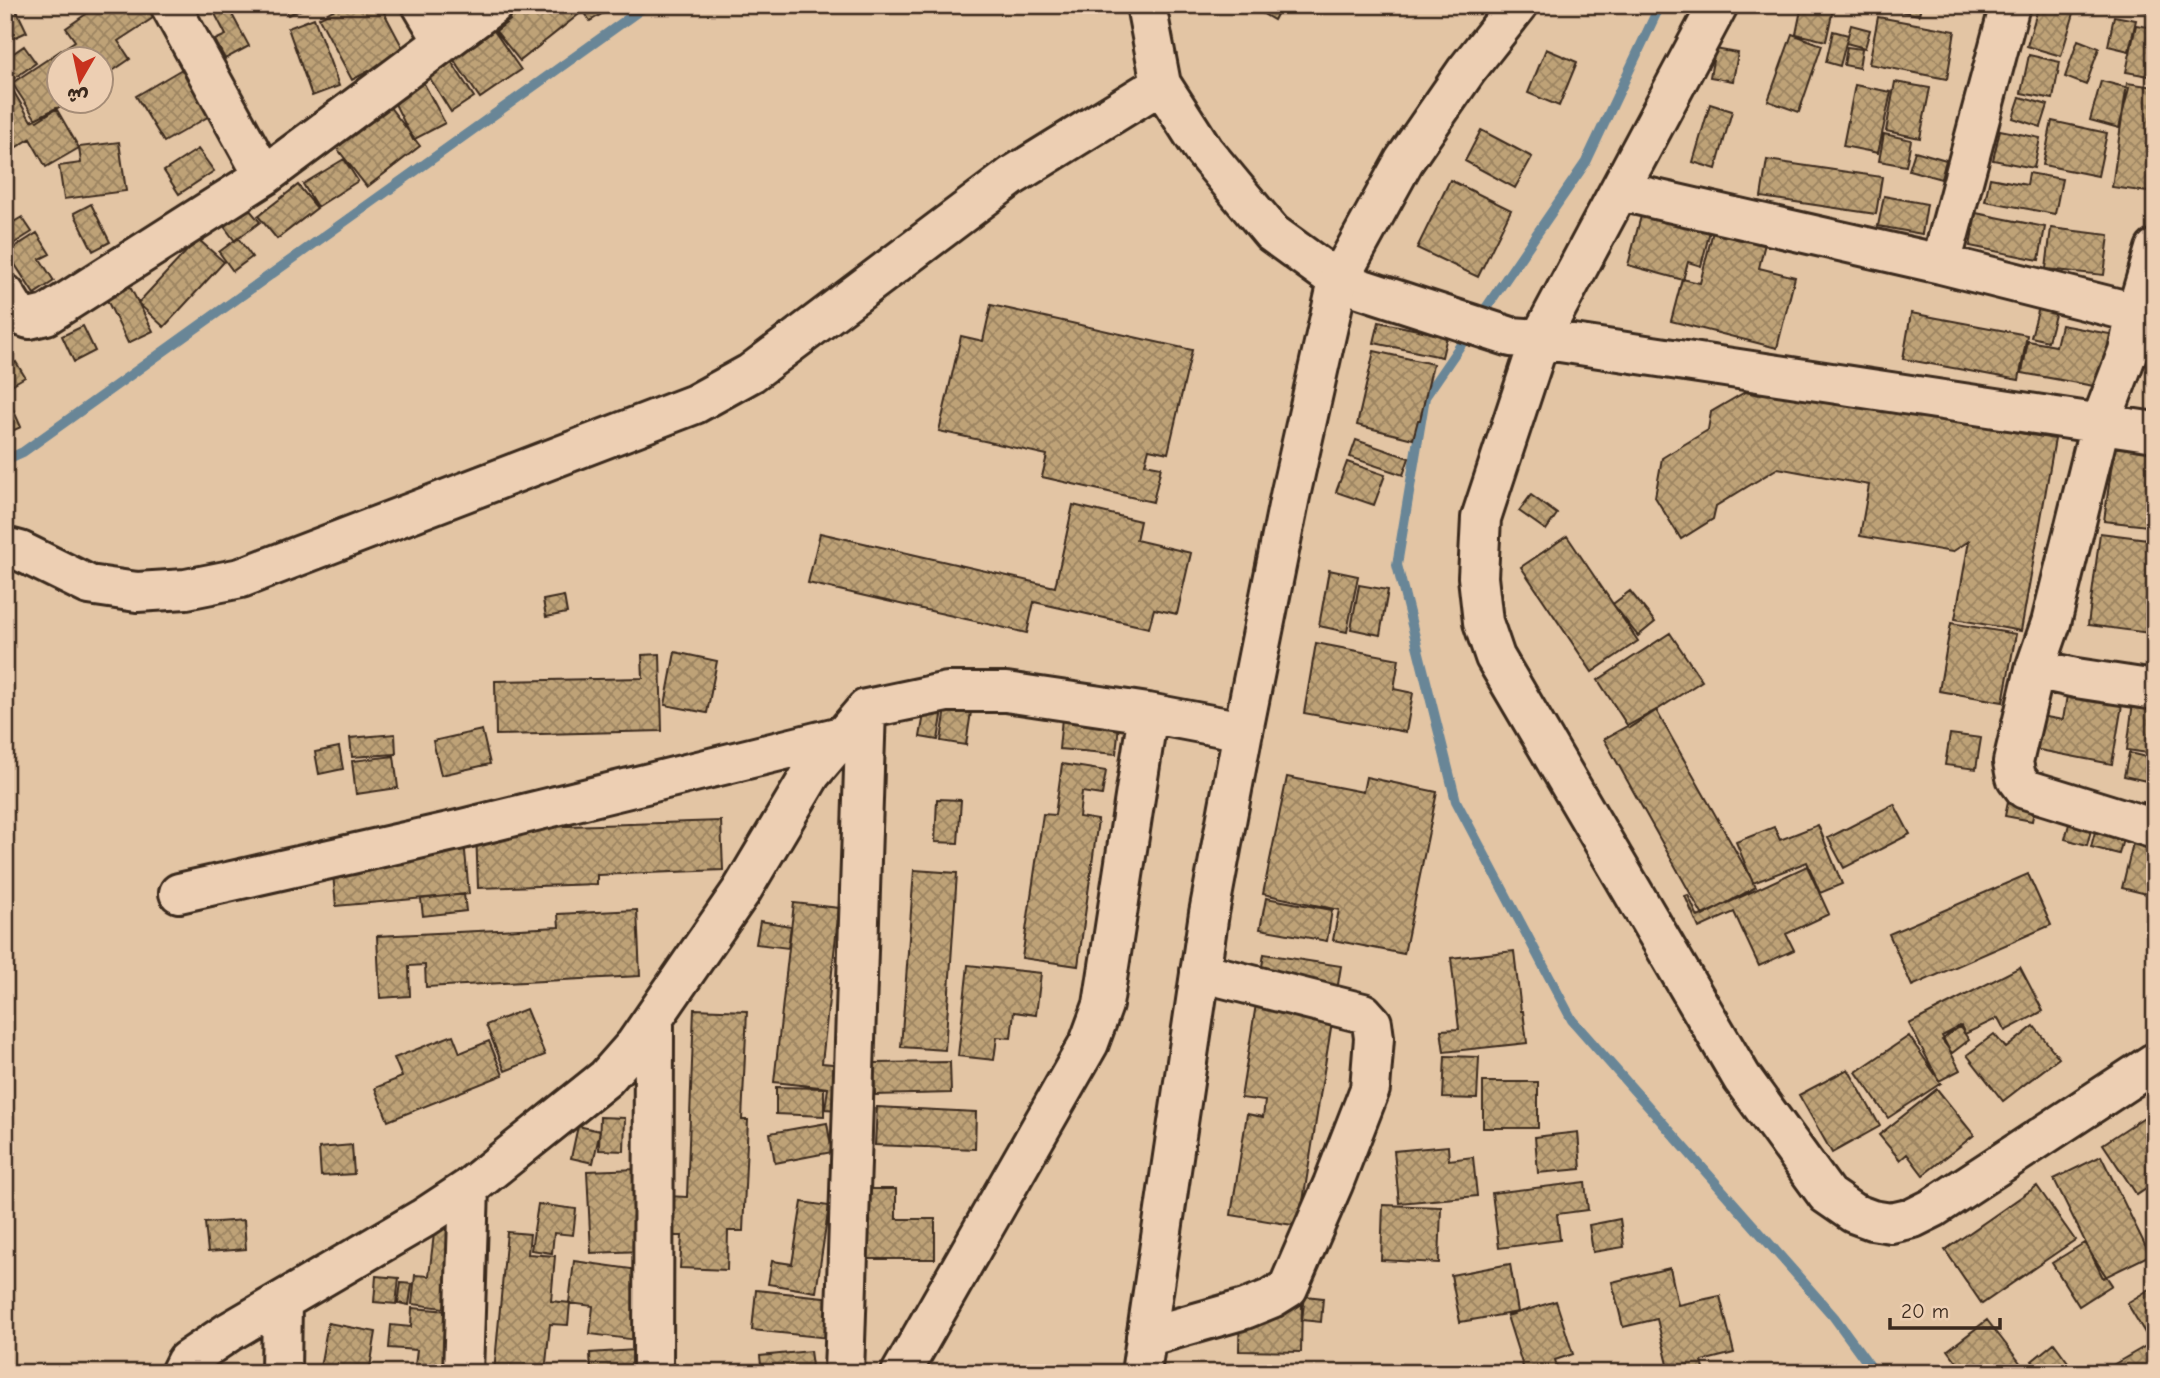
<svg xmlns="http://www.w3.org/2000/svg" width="2160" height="1378" viewBox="0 0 2160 1378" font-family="'Comic Neue','Playpen Sans Arabic',sans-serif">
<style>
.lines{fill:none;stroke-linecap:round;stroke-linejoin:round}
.stream{stroke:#698697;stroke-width:10}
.building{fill:url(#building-cross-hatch);stroke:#3b2a1e;stroke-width:2}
.minor-casing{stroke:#3b2a1e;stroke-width:44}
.secondary-casing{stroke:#3b2a1e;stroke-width:44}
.minor{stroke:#edcfb3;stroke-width:38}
.secondary{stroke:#edcfb3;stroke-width:38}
</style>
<defs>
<pattern id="building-cross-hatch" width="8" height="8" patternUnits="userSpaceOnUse" patternTransform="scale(1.75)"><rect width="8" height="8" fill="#bea277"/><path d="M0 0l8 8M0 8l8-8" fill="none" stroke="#9c8461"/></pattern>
</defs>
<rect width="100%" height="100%" fill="#e3c5a4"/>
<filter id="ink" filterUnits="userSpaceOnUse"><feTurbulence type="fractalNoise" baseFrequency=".0143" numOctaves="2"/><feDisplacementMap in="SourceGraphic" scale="14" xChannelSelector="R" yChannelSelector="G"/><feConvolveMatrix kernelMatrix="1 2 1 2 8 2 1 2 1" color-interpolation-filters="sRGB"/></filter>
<g filter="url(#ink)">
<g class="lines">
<path class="stream" d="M1660,5L1586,162L1425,397L1397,565L1456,801L1572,1020L1834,1317L1875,1373
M5,460L23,452L647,5"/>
</g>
<path class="building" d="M5,5H14L27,32L5,42Z
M99,5H149L156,16L118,41L130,59L102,78V60H60V102H67L37,121L12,83L75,41L66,28Z
M284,5H313L288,15Z
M342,5H380L405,52L352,80L319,18Z
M579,5L583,11L520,61L496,31L510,20L498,6Z
M580,5H617L590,21Z
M1248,5H1282L1274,20Z
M1802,5H1834L1826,41L1796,34Z
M1884,5H1921L1919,15L1884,8Z
M2039,5H2060L2075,10L2061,56L2027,46Z
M2127,5H2155V13L2127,8Z
M228,7L249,46L225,59L215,40L226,35L215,14Z
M2114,16L2136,20L2129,51L2108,46Z
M1878,17L1955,31L1947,79L1869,64Z
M314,18L339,86L312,96L288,28Z
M488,22L521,70L480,98L447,50Z
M1851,25L1870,30L1865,48L1846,43Z
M2136,25L2155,28V77L2126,72Z
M1833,31L1848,35L1840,66L1826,62Z
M1792,34L1822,45L1799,112L1768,101Z
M2078,40L2099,48L2086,85L2065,77Z
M24,46L36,63L10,81L5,73V59Z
M1847,47L1862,49L1859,68L1844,65Z
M1546,49L1577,62L1559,106L1528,93Z
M1715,49L1738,53L1733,81L1710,77Z
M2029,55L2060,62L2053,99L2021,93Z
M449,58L474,97L451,112L426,72Z
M199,59L227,106L164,142L136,96Z
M5,77L31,121L56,108L79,148L46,167L30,139L5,154Z
M421,78L445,123L413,140L390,94Z
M2101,81L2129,88L2119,128L2090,120Z
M1895,82L1930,88L1920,138L1886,131Z
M2127,83L2155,87V193L2112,187Z
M1855,85L1891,92L1878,153L1843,146Z
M2020,97L2048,105L2041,127L2013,118Z
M1710,104L1732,111L1716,169L1693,162Z
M389,106L420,146L367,187L336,147Z
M2052,121L2107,133L2098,176L2043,165Z
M1481,130L1532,157L1515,188L1465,161Z
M2000,130L2040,138L2034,168L1993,160Z
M1884,134L1911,140L1906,166L1879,161Z
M119,142L126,191L64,199L59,166L81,163L79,147Z
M198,149L214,171L179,194L164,171Z
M1915,151L1946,160L1941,179L1909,170Z
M344,159L358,181L317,207L303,184Z
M1767,160L1882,177L1876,214L1761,197Z
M2029,173L2062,179L2055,214L1985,201L1990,178L2027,185Z
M1450,180L1511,210L1478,277L1417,248Z
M298,185L317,208L277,239L258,216Z
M1884,196L1927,204L1922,234L1878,226Z
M1645,201L1713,219L1701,266L1688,262L1683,280L1628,265Z
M244,203L260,222L235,241L220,221Z
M91,204L110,242L93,251L74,213Z
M1976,213L2045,227L2039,260L1970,246Z
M22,217L32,232L13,244L5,232V227Z
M1714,227L1766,239L1759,268L1795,277L1777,348L1671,321L1682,279L1700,283Z
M2051,228L2109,235L2104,275L2046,269Z
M37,233L50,254L40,259L54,281L34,294L7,252Z
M238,238L252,257L233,271L219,252Z
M198,239L224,262L164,327L138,303Z
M128,283L153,331L128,343L104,294Z
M2042,296L2059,300L2048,341L2031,337Z
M991,305L1192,350L1168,453L1149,449L1145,464L1161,467L1153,502L1042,477L1047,455L939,431L961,336L983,341Z
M1911,313L2027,335L2019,380L1903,359Z
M1379,322L1447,336L1442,357L1374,343Z
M2061,325L2115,335L2105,388L2022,373L2028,341L2056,346Z
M83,326L95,351L74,362L62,336Z
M1374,351L1433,364L1420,420H1418L1413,439L1357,425Z
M16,362L25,377L8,387L5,382V369Z
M1786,378L2016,418L2013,432L2055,439L2021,631L1955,619L1969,541L1952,552L1860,536L1869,485L1778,468L1716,506L1713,519L1681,539L1655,497L1662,458L1708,430L1711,412L1745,392L1759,395Z
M5,391L21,427L5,434Z
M2117,426L2155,432V478L2147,526L2104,521Z
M1356,440L1409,458L1403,475L1350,457Z
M1347,462L1385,475L1374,505L1336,492Z
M1531,495L1557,514L1546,530L1519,511Z
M1073,505L1140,521L1136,540L1191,553L1177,614L1154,609L1149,628L1034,602L1027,633L808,583L820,533L1055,587Z
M2100,533L2155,540V590L2149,633L2088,625Z
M1567,536L1638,641L1592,672L1521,567Z
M1329,570L1358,576L1347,632L1319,626Z
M1359,585L1388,590L1380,635L1351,629Z
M1630,591L1655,622L1638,636L1613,604Z
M564,596L567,613L546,617L543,600Z
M1951,623L2016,634L2003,702L1939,691Z
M1670,633L1702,681L1629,728L1598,680Z
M1316,643L1399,659L1394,689L1413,693L1406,732L1304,713Z
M675,652L717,661L707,713L665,705Z
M660,654L662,731L496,735L495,681L643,678L642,655Z
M2071,671L2126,681L2112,764L2029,748L2035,715L2063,720Z
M2135,685L2155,687V754L2127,750Z
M925,708L943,710L938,740L920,737Z
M946,708L971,712L966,745L941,741Z
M1656,710L1756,887L1703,916L1604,739Z
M1062,718L1119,724L1116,754L1059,749Z
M482,730L490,764L441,775L433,741Z
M395,734L396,754L352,757L350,738Z
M1950,734L1981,738L1976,769L1945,765Z
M339,747L343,769L319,774L315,752Z
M2129,753L2155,759L2151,782L2124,776Z
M394,756L398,788L356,794L352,761Z
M1062,764L1106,771L1102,795L1082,792L1079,817L1098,820L1078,966L1022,958L1043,814L1055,815Z
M1287,777L1363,792L1366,777L1437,792L1404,954L1333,940L1339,910L1263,894Z
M2105,793L2133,801L2119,854L2091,847Z
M2009,796L2036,801L2032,821L2005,816Z
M2076,798L2098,804L2087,845L2065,839Z
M937,799L961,800L958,843L935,842Z
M2143,802L2155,804V896L2122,888Z
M1894,804L1910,834L1844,868L1828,838Z
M721,821L723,870L597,875V884L478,888L476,829Z
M1818,825L1842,884L1820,893L1807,862L1753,883L1736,842L1774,827L1780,840Z
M464,841L469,894L336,906L331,853Z
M1807,866L1829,914L1786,934L1794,950L1759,966L1734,912L1699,928L1685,896L1688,895L1698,917Z
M914,870L957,873L945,1050L901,1047Z
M2028,874L2051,925L1912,986L1889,934Z
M464,894L466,911L423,916L421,899Z
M1266,898L1332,910L1327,941L1260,929Z
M794,903L839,908L822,1063L843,1065L838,1110L825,1109L828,1088L774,1082Z
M637,910L640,976L426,987L425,965L409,966L410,996L380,998L377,936L559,927L558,914Z
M760,921L791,926L788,948L756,944Z
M1514,951L1521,1011H1523L1527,1043L1444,1052L1441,1030L1459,1029L1451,958Z
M1264,954L1341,966L1299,1226L1231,1215L1247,1114L1263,1117L1265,1101L1241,1098Z
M968,965L1041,973L1036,1015L1014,1012L1011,1038L997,1037L994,1060L958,1056Z
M2020,967L2043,1011L2005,1031L1998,1018L1965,1034L1961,1026L1942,1036L1960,1070L1939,1081L1909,1024Z
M526,1009L545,1055L505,1071L486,1025Z
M694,1009L747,1011L742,1120H748L743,1231H728L727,1270L680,1268L682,1236H666L668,1196L687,1197Z
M1959,1026L1969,1040L1952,1053L1942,1040Z
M2034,1026L2059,1058L2003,1101L1967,1055L1994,1034L2006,1048Z
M453,1035L460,1053L489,1041L503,1075L388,1121L375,1088L402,1077L394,1058Z
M1909,1036L1941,1083L1888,1118L1856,1072Z
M1445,1056L1479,1057L1477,1099L1443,1098Z
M950,1062L951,1093L875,1095L874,1063Z
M1848,1069L1880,1126L1832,1153L1799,1095Z
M1483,1082H1538V1128H1483Z
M776,1087L824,1088V1116L776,1114Z
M1937,1089L1974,1135L1923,1175L1907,1154L1900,1160L1879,1135Z
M877,1107L976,1112L975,1149L875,1145Z
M2155,1110V1183L2137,1195L2103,1144Z
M600,1117L625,1118L624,1151L599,1150Z
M827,1123L832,1152L775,1163L770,1133Z
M578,1126L600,1131L593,1163L571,1158Z
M1578,1132L1581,1169L1538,1173L1535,1137Z
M352,1145L354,1174L321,1176L319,1148Z
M1448,1146L1449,1160L1473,1157L1477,1196L1399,1203L1394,1151Z
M2101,1156L2150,1255L2103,1278L2054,1179Z
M639,1169L643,1251L591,1253L587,1171Z
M1585,1182L1588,1210L1557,1214L1560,1240L1499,1248L1492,1193Z
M2037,1186L2075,1240L1982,1304L1945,1250Z
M864,1189H896V1219H935V1259H864Z
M802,1202L829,1206L816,1292L768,1284L772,1261L792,1264Z
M538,1204L576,1209L573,1235L554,1233L552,1253L531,1250Z
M1383,1205L1441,1207L1439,1263L1381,1260Z
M436,1217L469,1221L459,1310L412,1304L415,1275L429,1276Z
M1620,1219L1624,1247L1593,1252L1589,1225Z
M244,1220L246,1249L208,1252L205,1223Z
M507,1232L530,1234L528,1254L555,1256L551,1301L570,1303L568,1325L550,1324L545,1373H494Z
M2084,1243L2112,1285L2079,1306L2052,1263Z
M574,1261L646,1271L637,1340L590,1334L593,1306L569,1303Z
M1510,1264L1518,1312L1460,1322L1451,1275Z
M1670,1268L1678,1305L1720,1296L1734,1353L1702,1361L1705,1373H1670L1657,1319L1623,1327L1612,1282Z
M376,1276L399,1278L396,1304L374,1302Z
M401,1283L412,1284L409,1305L398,1303Z
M2155,1286V1373H2099L2151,1343L2127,1303Z
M756,1290L833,1298L829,1338L752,1330Z
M1305,1296L1323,1298L1321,1322L1302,1320Z
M1240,1301L1302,1303L1301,1352L1239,1351Z
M1556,1301L1573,1354L1555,1360L1559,1373H1516L1524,1370L1507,1316Z
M412,1308L462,1312L465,1373H414L417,1350L389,1348L391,1325L411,1327Z
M1987,1320L2028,1373H1965L1948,1350Z
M328,1323L376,1332L369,1373H319Z
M2054,1343L2076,1373H2041L2032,1361Z
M635,1350L636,1373H591L590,1353Z
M810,1351L813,1373H762L760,1356Z"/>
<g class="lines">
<defs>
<path id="minor" d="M170,5L264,176
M422,5L444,42
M1146,5L1161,84L1204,151L1272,233L1338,281L1511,337L1540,339L2155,432
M1718,5L1540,339L1481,518L1478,577L1483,622L1495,657L1742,1078L1827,1195L1853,1213L1872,1220L1891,1223L1913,1218L1933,1208L2154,1063
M1620,191L1941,264L2136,313L2128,351L2100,425L2051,623L2035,669L2076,678L2155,690
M1941,264L2010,5
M5,294L18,315L29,319L46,315L264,176L493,5
M2136,313L2155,249
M5,547L20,551L89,585L137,592L186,589L241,578L695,404L751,373L1012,176L1161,84
M2035,669L2013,762L2016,777L2025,789L2155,829
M179,893L458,830L845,735
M1146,1337L1245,1309L1272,1298L1288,1288L1333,1184L1370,1089L1374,1038L1372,1023L1363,1013L1200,972
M180,1373L186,1361L229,1332L422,1219L469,1188L606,1078L635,1045L742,890L811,774L866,709
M281,1373L282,1301
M463,1373L469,1188
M653,1373L654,1019
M844,1373L866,709L947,692H1006L1148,713L1243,731
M901,1373L1089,1043L1103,1005L1148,713"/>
<path id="secondary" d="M1141,1373L1209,913L1243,731L1290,496L1338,281L1404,161L1466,71L1518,5"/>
</defs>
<use href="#minor" class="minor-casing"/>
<use href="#secondary" class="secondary-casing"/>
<use href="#minor" class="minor"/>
<use href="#secondary" class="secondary"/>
</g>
</g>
<rect width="2160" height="1378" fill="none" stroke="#edcfb3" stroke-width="28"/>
<rect x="14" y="14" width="2132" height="1350" fill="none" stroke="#3b2a1e" stroke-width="2.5" filter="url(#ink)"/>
<g transform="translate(80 80) rotate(189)"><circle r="33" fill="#edcfb3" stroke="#a68d77" stroke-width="2"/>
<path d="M0-5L12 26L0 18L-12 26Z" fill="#c8321e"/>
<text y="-10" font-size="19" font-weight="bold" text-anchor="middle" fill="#3b2a1e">ش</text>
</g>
<path d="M1890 1318v10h110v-10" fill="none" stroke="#3b2a1e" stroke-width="3.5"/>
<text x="1901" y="1318" font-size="21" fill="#3b2a1e" stroke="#edcfb3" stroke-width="5" paint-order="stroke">20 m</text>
</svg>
